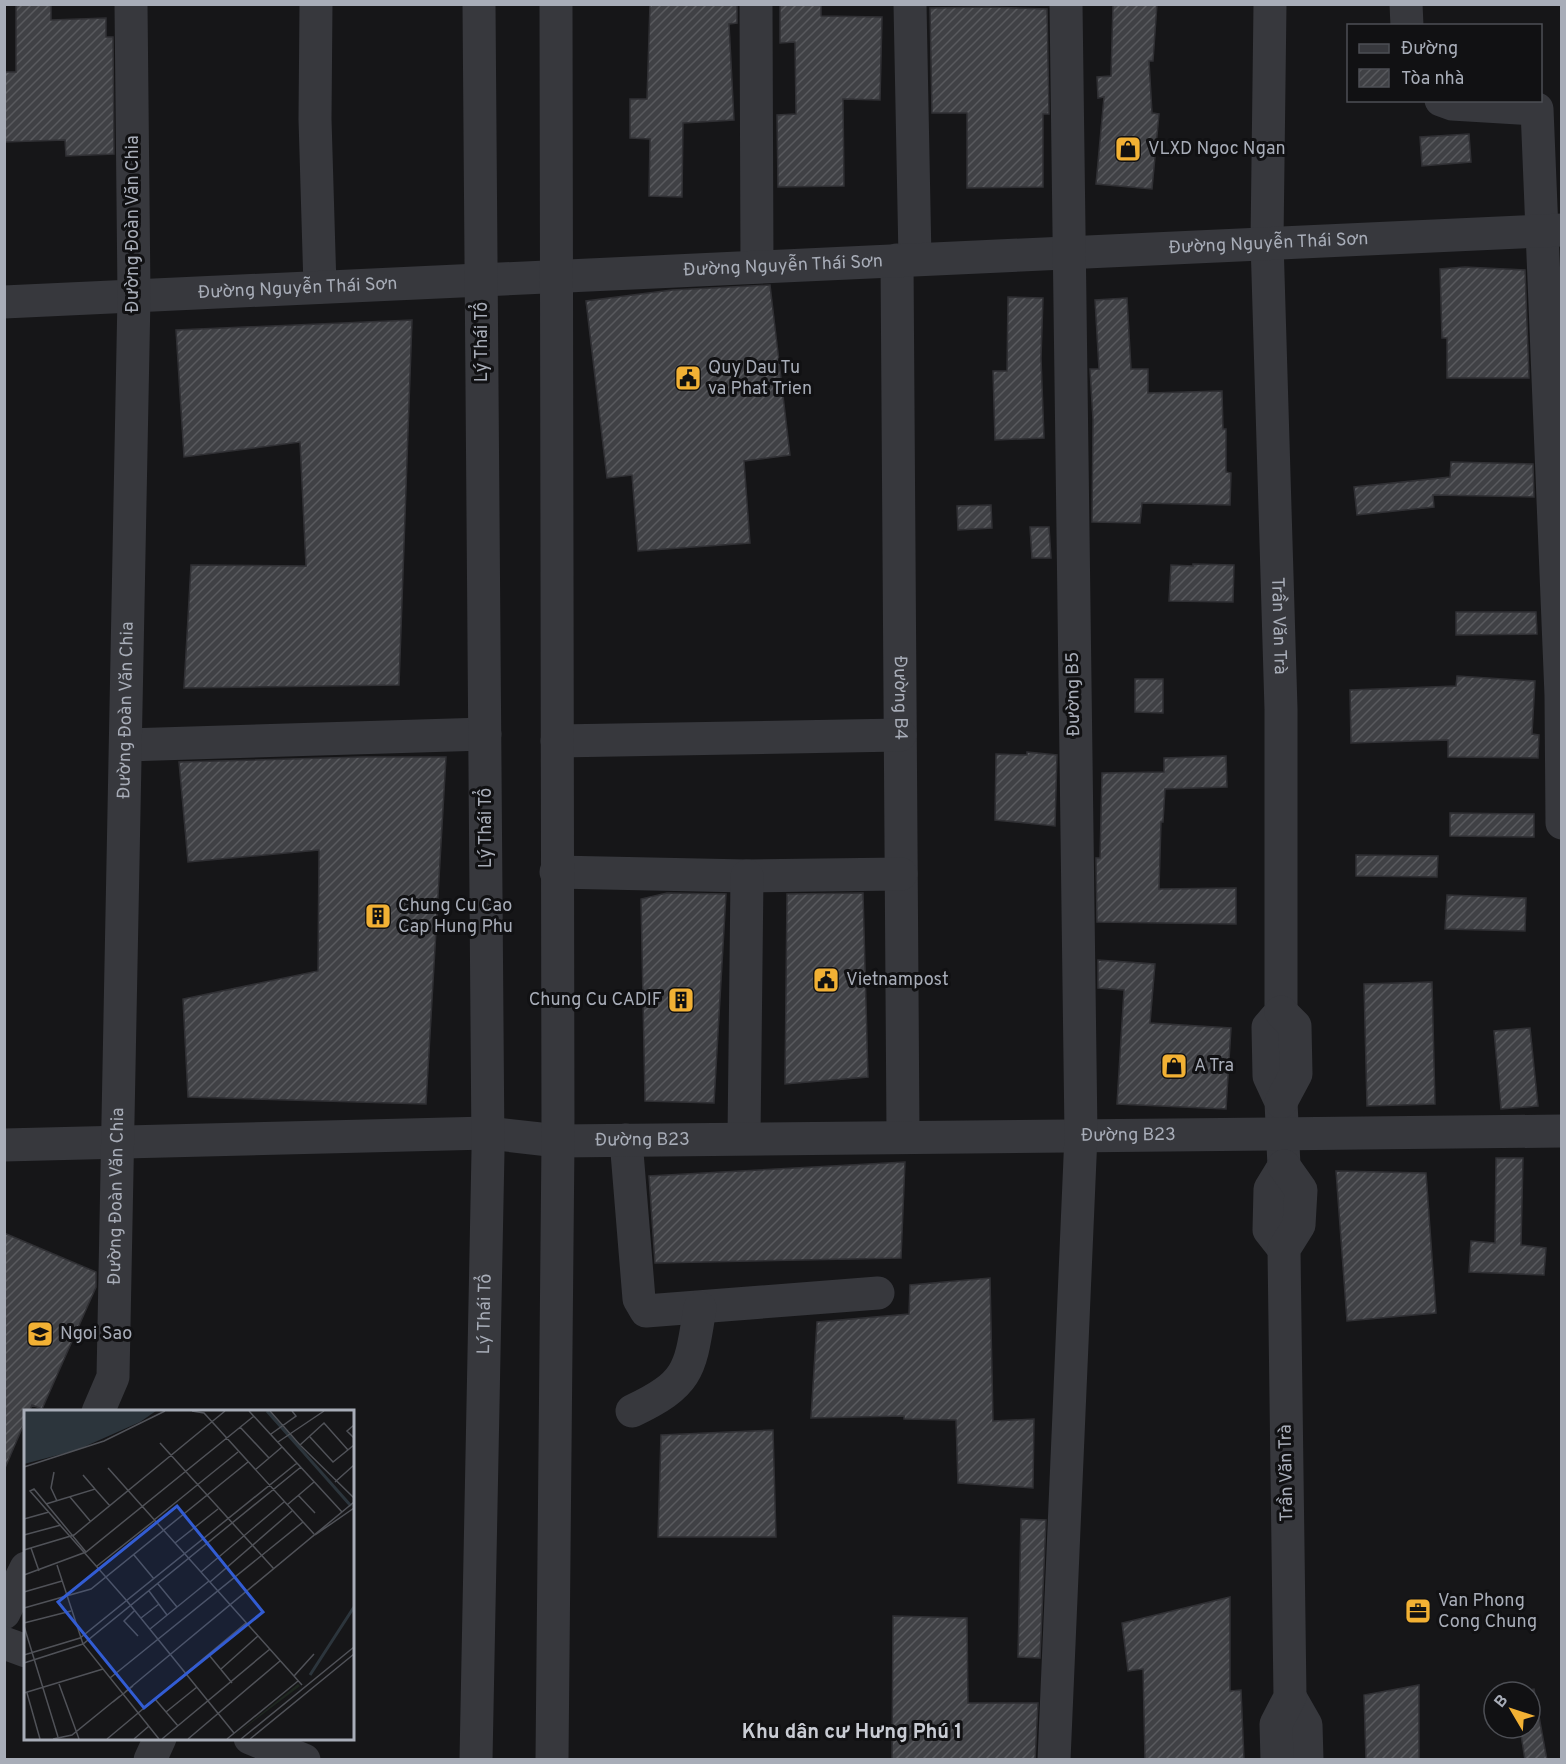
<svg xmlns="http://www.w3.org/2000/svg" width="1566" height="1764" viewBox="0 0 1566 1764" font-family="Overpass,sans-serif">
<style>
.building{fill:url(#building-hatch);stroke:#303034;stroke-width:1.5}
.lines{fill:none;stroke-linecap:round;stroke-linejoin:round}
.minor{stroke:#37383d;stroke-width:33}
.labels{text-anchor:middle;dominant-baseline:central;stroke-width:6;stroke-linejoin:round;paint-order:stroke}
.poi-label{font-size:18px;fill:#a8adb8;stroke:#111113;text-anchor:start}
.street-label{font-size:18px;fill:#a8adb8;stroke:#111113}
.neighbourhood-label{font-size:20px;font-weight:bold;fill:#c9ccd4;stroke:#111113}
.inset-river{fill:none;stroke:#2c353c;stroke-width:3}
.inset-road{fill:none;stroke:#505258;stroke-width:1.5}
.view{fill:#325cd3;fill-opacity:0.15;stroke:#325cd3;stroke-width:3}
.inset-edge{fill:none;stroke:#a8adb8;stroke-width:3}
</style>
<defs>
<pattern id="building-hatch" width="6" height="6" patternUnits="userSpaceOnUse" patternTransform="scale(1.5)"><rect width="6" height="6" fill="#404145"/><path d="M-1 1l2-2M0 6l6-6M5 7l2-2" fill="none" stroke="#595a5e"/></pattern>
</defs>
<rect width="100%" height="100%" fill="#161618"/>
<path class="building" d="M16,4H51V20L106,18V37H113L114,154L66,156L65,140L4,142V72H16Z
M650,4H737V23L729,24L734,120L683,123L682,197L649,196L650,139L630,138V99H647Z
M780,4H821V16L882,17L880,100L843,99L844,186L778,187L777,115L796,114L795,42L780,43Z
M1113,4H1157L1153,61H1149L1152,113L1159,114L1152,189L1096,184L1104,97L1098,98L1097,77L1111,76Z
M988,7L1047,9L1049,114H1043V187L967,188V113H932L930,8Z
M1469,134L1471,162L1422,166L1420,137Z
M1465,267L1525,270L1529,378H1447V338H1442L1440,269Z
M770,285L790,455L744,461L750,543L638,551L632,475L607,478L586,301L672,290Z
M1008,297L1043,298L1041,358L1044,438L995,440L993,371H1007Z
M1127,298L1131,369H1148V393L1222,391L1223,429H1226V472L1231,473L1230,505L1142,503L1140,523L1092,522L1093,420L1090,369H1099L1095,300Z
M412,320L399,685L184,688L191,565L306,566L300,442L184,457L176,330Z
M1451,462L1533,464L1534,497L1433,495L1434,507L1357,515L1354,487L1450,477Z
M991,505L992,528L958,530L957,506Z
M1030,527H1049L1051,558H1032Z
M1193,564L1234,565L1233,602L1169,601L1171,565L1193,566Z
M1456,612H1536L1537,634L1456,635Z
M1457,676L1535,681L1532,734L1539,735L1538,758L1448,757V740L1351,743L1350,690L1456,686Z
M1135,679H1163V713L1135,712Z
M1027,752L1057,755L1055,826L995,820L996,754L1027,755Z
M1226,756L1227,787L1165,789L1163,822H1161L1159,889L1236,888V924L1097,922L1096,858H1100L1102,773L1164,772V758Z
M362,757H446L426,1104L188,1097L183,999L318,971L319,850L188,862L179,762Z
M1450,813L1534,814V837L1450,836Z
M1356,855L1438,856L1437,877L1356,876Z
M667,893L726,894L714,1103L645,1101L641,899Z
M863,893L868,1077L785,1084L787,894Z
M1447,895L1526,898L1525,931L1445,929Z
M1098,960L1155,964L1150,1023L1231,1028L1226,1109L1117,1104L1124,990L1098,988Z
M1432,982L1435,1104L1367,1106L1364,984Z
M1530,1028L1538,1106L1501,1109L1494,1031Z
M1496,1158H1523L1521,1245L1546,1248L1544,1275L1469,1272L1471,1241L1495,1243Z
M905,1162L901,1258L655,1263L649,1176Z
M1336,1171L1426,1173L1436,1313L1347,1321Z
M4,1233L96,1272V1287L42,1409L32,1405L29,1412H26V1419L5,1468Z
M990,1278L993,1421L1034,1419L1033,1488L958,1483L956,1420L904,1419V1416L811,1418L817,1322L909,1314L910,1285Z
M773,1430L776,1537H658L661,1435Z
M1021,1519L1046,1520L1040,1658L1018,1657Z
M1230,1597V1691L1241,1690L1244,1760H1145L1143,1669L1128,1671L1122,1623Z
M893,1616L967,1618L968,1703H1038L1035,1760H892Z
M1419,1685V1760H1366L1364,1695Z
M1534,1689L1547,1760H1525L1520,1728H1530V1692H1516Z"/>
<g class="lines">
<g class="minor">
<path d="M316,4L315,119L320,287"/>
<path d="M756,4L757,266"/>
<path d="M910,4L915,259"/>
<path id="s1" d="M1270,4L1267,241L1281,709V1012L1268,1027L1269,1076L1281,1102L1284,1166"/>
<path d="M1406,4L1407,26"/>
<path d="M1441,100L1452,104L1537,109L1561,695L1562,823"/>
<path id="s2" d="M897,260L903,1135"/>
<path id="s3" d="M4,302L1562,230"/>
<path d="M557,741L900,735"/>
<path d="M126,745L485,734"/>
<path d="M556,872L747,876L901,874"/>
<path d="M1281,1012L1295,1026L1296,1074L1281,1102"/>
<path d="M744,1138L747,876"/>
<path d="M626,1140L639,1299L646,1311L878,1293"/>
<path id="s4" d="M4,1145L488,1133L558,1141L1562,1131"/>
<path d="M1284,1166L1270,1189L1269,1230L1284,1249"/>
<path d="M632,1411C691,1383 690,1369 700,1308"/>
<path id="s5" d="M98,1412L113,1377L134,296L131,4"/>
<path d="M4,1613L26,1568"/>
<path d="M4,1643L26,1651"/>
<path d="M1290,1697L1306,1725L1307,1760"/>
<path d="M250,1738L304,1760"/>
<path d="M150,1760L160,1738"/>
<path id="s6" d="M476,1760L488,1151L479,4"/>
<path d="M552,1760L558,1141L556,4"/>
<path d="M1054,1760L1081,1135L1066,4"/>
<path d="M1277,1760L1276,1724L1290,1697L1284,1249L1299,1225L1301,1190L1284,1166"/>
</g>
</g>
<defs>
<symbol id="shop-square" viewBox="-11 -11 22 22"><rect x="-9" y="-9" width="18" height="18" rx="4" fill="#f2b134" stroke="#111113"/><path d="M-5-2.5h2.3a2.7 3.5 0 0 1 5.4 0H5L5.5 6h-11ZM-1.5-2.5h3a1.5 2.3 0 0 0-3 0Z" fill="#111"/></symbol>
<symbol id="civic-square" viewBox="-11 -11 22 22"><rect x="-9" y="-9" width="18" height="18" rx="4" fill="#f2b134" stroke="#111113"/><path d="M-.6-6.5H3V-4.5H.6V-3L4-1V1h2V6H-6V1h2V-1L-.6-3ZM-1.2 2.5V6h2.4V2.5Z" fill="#111"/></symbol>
<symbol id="building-square" viewBox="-11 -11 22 22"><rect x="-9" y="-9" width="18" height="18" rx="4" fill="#f2b134" stroke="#111113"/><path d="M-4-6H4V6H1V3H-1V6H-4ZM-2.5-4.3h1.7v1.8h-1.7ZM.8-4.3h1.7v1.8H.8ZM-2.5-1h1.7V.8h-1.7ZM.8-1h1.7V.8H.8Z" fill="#111"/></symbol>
<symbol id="school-square" viewBox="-11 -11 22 22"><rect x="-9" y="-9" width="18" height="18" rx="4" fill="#f2b134" stroke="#111113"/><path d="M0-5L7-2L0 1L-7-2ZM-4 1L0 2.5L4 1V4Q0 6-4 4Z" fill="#111"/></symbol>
<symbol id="office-square" viewBox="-11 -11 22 22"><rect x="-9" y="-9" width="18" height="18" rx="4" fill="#f2b134" stroke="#111113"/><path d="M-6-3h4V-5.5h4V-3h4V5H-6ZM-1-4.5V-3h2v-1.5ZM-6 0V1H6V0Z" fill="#111"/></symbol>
</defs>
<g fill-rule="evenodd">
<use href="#shop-square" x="1113" y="134" width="30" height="30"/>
<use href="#civic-square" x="673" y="363" width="30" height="30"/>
<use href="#building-square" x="363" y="901" width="30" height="30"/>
<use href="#civic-square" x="811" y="965" width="30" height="30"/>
<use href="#building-square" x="666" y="985" width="30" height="30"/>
<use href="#shop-square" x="1159" y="1051" width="30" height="30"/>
<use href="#school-square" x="25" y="1319" width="30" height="30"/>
<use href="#office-square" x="1403" y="1596" width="30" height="30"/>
</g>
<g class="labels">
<g class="poi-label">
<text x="1148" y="149">VLXD Ngoc Ngan</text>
<text x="708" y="368">Quy Dau Tu<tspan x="708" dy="21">va Phat Trien</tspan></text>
<text x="398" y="906">Chung Cu Cao<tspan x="398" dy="21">Cap Hung Phu</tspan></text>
<text x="846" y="980">Vietnampost</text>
<text x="662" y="1000" text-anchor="end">Chung Cu CADIF</text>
<text x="1194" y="1066">A Tra</text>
<text x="60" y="1334">Ngoi Sao</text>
<text x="1438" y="1601">Van Phong<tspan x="1438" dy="21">Cong Chung</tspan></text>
</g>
<g class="street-label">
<text transform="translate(133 224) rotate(-90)">Đường Đoàn Văn Chia</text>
<text stroke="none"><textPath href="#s3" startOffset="1266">Đường Nguyễn Thái Sơn</textPath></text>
<text stroke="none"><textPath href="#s3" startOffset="780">Đường Nguyễn Thái Sơn</textPath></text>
<text stroke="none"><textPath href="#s3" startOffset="294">Đường Nguyễn Thái Sơn</textPath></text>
<text transform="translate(482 342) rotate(-90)">Lý Thái Tổ</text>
<text stroke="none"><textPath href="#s1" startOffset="622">Trần Văn Trà</textPath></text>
<text transform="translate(1074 694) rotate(-91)">Đường B5</text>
<text stroke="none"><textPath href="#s2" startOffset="438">Đường B4</textPath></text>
<text stroke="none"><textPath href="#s5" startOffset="705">Đường Đoàn Văn Chia</textPath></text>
<text transform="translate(486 828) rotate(-90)">Lý Thái Tổ</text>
<text stroke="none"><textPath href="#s4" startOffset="1125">Đường B23</textPath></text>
<text stroke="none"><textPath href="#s4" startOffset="639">Đường B23</textPath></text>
<text stroke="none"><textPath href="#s5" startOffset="219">Đường Đoàn Văn Chia</textPath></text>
<text stroke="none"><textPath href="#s6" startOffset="446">Lý Thái Tổ</textPath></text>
<text transform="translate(1287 1473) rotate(-91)">Trần Văn Trà</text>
</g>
<g class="neighbourhood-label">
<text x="852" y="1733">Khu dân cư Hưng Phú 1</text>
</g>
</g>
<g transform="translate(24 1410)">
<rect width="330" height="330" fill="#161618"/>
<path d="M274,274L276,276L206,329Z" fill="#1e261f"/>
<path d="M0,1H132L116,12L53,40L0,54Z" fill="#2c353c"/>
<path class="inset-river" d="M243,1L327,96M286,265L330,197"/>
<path class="inset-road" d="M168,1L180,3L290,124M225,1L318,102M246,1L276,35L300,13L324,40M330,15L323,21L330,28M216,17L245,48M247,24L272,6L268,1M286,27L309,52L330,35M254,32L300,1M136,33L250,159M276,35L330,88M0,57L80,31L141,1M84,58L278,275M231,60L258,37M30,62L27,78L33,91M59,65L71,79M311,72L330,55M274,85L291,103M46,87L67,112M22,94L71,79L86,96M263,95L290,72M0,109L25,102M130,110L214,42M0,125L37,115M291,125L330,98M151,133L194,99M7,138L15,161M0,140L50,125L201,1M62,142L10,79L6,81L103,191L210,323M110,145L130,169M33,155L59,234L135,329M73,156L131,110M177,162L260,92M0,165L62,142L230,6M186,172L268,101M134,174L153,197M125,181L143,205M0,182L38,171M0,198L67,179L224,52M110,201L100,211L114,226M117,208L135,194M0,213L47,201M0,216L34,327M126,219L185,171M0,245L56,228L273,53M185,245L208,273M0,253L59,234L277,57M197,259L234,226M270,266L290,244M86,268L279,112M35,274L55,329M101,282L330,92M0,283L79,259M3,283L16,329M131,289L154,316M89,292L109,276M142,302L173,277M29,329L48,325L96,286M83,329L222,213M110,329L125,316M138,329L246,239M164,329L256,251M203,329L274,271M217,329L330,237M226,329L330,244"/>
<path class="view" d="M153,96L239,202L120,298L34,192Z"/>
<rect width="330" height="330" class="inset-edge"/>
</g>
<rect width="1566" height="1764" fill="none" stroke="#a8adb8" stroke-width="12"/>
<rect x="1347" y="24" width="195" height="78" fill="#111113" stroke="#4d4f55" stroke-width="1.5"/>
<rect x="1359" y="44" width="30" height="9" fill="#37383d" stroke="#4d4f55" stroke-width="1.5"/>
<text x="1401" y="54" font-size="18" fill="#a8adb8">Đường</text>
<rect x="1359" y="69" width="30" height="18" fill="url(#building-hatch)" stroke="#4d4f55" stroke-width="1.5"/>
<text x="1401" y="84" font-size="18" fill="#a8adb8">Tòa nhà</text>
<g transform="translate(1512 1710) rotate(309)"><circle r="28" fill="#111113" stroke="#4d4f55" stroke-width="1.5"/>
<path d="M0-4.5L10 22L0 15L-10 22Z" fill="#f2b134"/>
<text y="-9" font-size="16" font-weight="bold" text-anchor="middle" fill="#a8adb8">B</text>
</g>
</svg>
